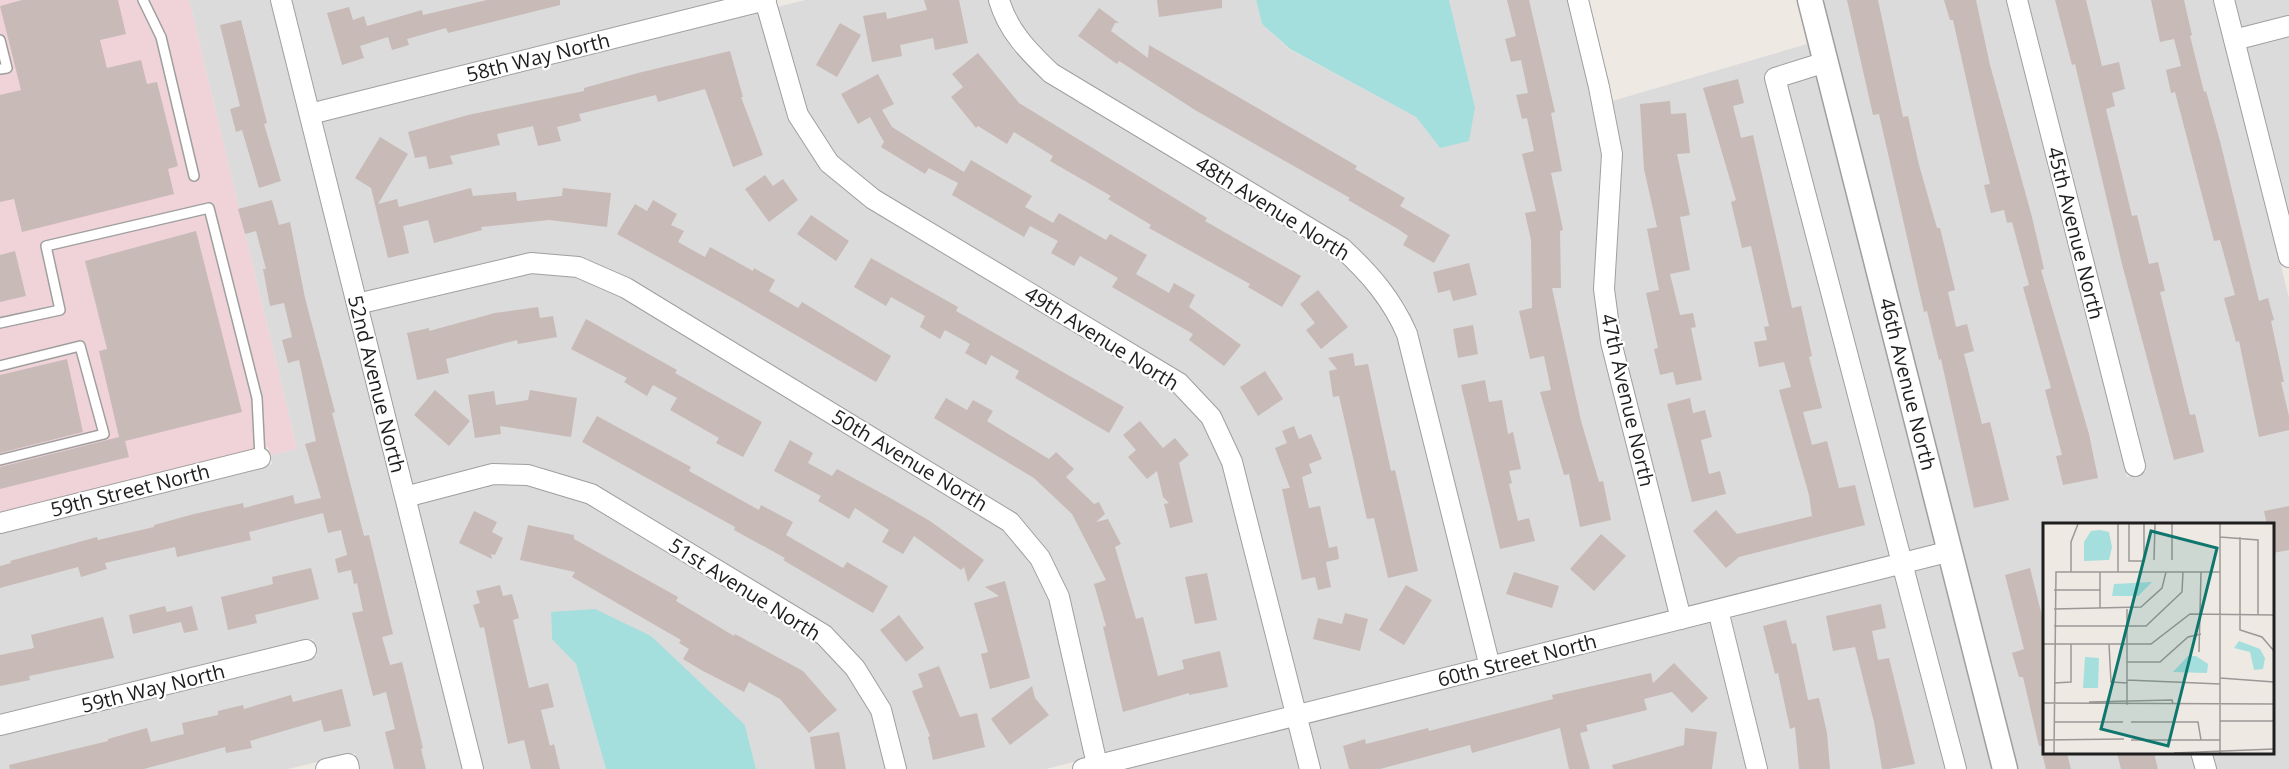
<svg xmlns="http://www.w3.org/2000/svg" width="2289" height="769" viewBox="0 0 2289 769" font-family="'Open Sans',sans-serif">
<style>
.residential{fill:#dcdbdb}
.commercial{fill:#f0d3d9}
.water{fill:#a4dedd}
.building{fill:#c7bab7}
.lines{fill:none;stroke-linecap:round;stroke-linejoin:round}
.service-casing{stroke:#9f9f9f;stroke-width:12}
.minor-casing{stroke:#9f9f9f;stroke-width:22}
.tertiary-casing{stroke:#9f9f9f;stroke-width:27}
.service{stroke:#fff;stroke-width:9}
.minor{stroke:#fff;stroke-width:20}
.tertiary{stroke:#fff;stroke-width:24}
.labels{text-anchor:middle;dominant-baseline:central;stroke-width:4.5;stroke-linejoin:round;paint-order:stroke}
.street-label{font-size:20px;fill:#1e1e1e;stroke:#fff}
.inset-road{fill:none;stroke:#9b9895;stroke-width:1.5}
.view{fill:#0f766e;fill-opacity:0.15;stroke:#0f766e;stroke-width:3}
.inset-edge{fill:none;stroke:#1e1e1e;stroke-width:3}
</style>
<rect width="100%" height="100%" fill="#efe9e4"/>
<path class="residential" d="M189,0H271L463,769H359L355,753L288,769H0V734L317,656L313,639L0,716V533L272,464L270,455L297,449Z
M292,0H730L317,103Z
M805,0H989L994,17L1013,50L1044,79L1335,255L1363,281L1387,314L1398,338L1478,661L1304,704L1242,459L1220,413L1185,375L879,192L837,157L807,111L777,7Z
M1009,0H1256L1262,24L1289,49L1416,117L1440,148L1475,107L1449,0H1568L1590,89L1601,155L1594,289L1601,343L1669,613L1498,656L1417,332L1405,304L1379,270L1348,240L1058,66L1029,39Z
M1797,0H1799L1814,56L1772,69L1765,80L1890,558L1689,608L1621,340L1615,288L1622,154L1612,101L1807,44Z
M1820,0H2006L2127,477L2146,472L2027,0H2214L2289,298V769H2216L2212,753L2272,752V524H2044V752L2191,753L2195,769H2016Z
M2234,0H2289V17L2242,29Z
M758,11L788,118L822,170L867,207L1172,390L1202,422L1222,465L1284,709L1105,754L1068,593L1049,553L1018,516L632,281L589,262V259L574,256L365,293L322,120Z
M2289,36V216L2246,46Z
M1818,73L1939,545L1909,553L1787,83Z
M531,272L575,276L621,296L1003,528L1032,563L1049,600L1085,759L1046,769H907L890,705L863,663L830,628L539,466L523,464L413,486L369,310Z
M494,483L526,484L586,502L817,642L846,673L871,714L886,769H756L745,725L551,612L552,638L576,664L606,769H483L417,503Z
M1944,563L1995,769H1966L1914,570Z
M1894,575L1945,769H1767L1729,616Z
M1710,621L1746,769H1320L1308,722Z
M1289,727L1299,769H1120Z"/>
<path class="commercial" d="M0,0H189L297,449L270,455L268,447L0,514Z"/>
<path class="water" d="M1256,0H1449L1475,107L1469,141L1440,148L1416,117L1290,49L1262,24Z
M595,609L651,636L745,725L756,769H606L576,664L552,639L551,612Z"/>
<path class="building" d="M22,0H118L126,34L100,40L107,68L141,60L147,84L157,82L178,166L168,169L174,194L22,232L14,199L0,202V95L21,90L0,6Z
M487,0H560V5L448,33L446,28L407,39L409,45L392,50L388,37L360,46L364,58L342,65L327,13L349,7L353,20L364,16L367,26L422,10L423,15Z
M924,0H959L968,43L935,50L933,38L900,45L902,56L872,62L863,16L886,12L887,19L927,10Z
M1157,0H1222V8L1159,17Z
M1507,0H1529L1555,112L1551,113L1562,171L1551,173L1563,230L1560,231L1561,288H1552L1581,421L1599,482L1603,481L1611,520L1580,527L1569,474L1564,475L1540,392L1551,390L1544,356L1530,359L1519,311L1532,308L1531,240L1525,213L1536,211L1522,154L1534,151L1527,118L1522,119L1516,95L1528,93L1521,60L1511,62L1505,39L1516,36Z
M1847,0H1878L1903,117L1908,116L1919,165L1937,228H1940L1955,290L1948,292L1956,327L1967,324L1974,351L1964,354L1982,424L1990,422L2009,500L1974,508L1941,359L1939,360L1927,311L1924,312L1879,114L1873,115Z
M1944,0H1976L1990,65L2032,217L2044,269L2041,270L2089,434L2098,478L2063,485L2056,456L2062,455L2045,390L2051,388L2023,287L2029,285L2012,222L2007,223L2004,210L1991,213L1984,185L1990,184L1978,132L1953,20H1950Z
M2055,0H2086L2102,66L2119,62L2125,89L2112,93L2115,106L2106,109L2132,216L2137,215L2149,264L2158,262L2165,291L2160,292L2190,415L2195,414L2204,452L2174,460L2122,264L2075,64L2072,65Z
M2151,0H2184L2192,35L2190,36L2204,92L2206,91L2220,141L2259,301L2268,298L2274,320L2271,321L2284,382H2281L2289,416V430L2259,437L2239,341L2236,342L2224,298L2235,295L2220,240L2214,241L2175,92L2171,93L2166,70L2181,66L2174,39L2160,42Z
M1099,8L1119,23H1115L1111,31L1148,58L1149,45L1357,166L1355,169L1405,198L1400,206L1450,235L1434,263L1403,245L1408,236L1398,229L1348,200L1350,198L1195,110L1119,61L1117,64L1078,36Z
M241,20L267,123L264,124L281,181L259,188L242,130L236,132L230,109L240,106L220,25Z
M840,23L861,35L837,77L816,65Z
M730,51L743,97H741L763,155L733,167L705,89L658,102L656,95L579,114L581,121L557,127L561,141L538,146L533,126L497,134L500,145L450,156L453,164L429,169L426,156L415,158L408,132L468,115L584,91V88L638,73Z
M978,53L1019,103L1207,218L1205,221L1301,276L1282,307L1248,287L1250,284L1149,228L1151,225L1108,199L1111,196L1050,161L1053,156L1014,132L1007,144L978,126L976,128L951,97L963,87L952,74Z
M878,74L894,104L882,110L892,127L964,172L971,160L1032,196L1025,207L1053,223L1059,213L1106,240L1110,234L1147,255L1136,274L1169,293L1174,283L1195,295L1189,307L1241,345L1224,366L1189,340L1193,334L1112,287L1118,278L1080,256L1074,266L1051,253L1058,241L1030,226L1024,237L952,195L958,183L929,168L925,174L881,147L884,142L870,117L858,124L841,94Z
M1738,79L1744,103L1733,106L1741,138L1753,135L1792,308L1801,306L1812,356L1809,357L1822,408L1803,412L1812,445L1827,441L1839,488L1855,485L1865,525L1739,557L1726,568L1693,531L1716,510L1737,534L1812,516L1809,495L1779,390L1791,387L1784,362L1759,367L1754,342L1767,340L1764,327L1769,326L1751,246L1742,248L1731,202L1736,200L1703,88Z
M1670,101L1671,114L1686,113L1690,153L1677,154L1690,215L1680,217L1690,270L1670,274L1680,315L1693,313L1696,327L1691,328L1702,380L1676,385L1673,372L1660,375L1654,349L1658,348L1646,293L1659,290L1647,229L1657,227L1644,169L1640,104Z
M380,137L408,154L378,204L397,199L399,207L471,188L473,196L516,192L517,201L562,196L563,188L611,193L607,227L549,220L481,227L482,230L434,243L428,220L403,226L409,253L388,258L371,188L355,178Z
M765,175L773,186L783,179L798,200L769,222L745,189Z
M272,200L279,225L290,222L305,298L335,412L332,413L364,536L369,535L393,634L382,637L390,665L402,662L423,748L421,749L426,769H394L385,732L395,729L386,692L373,696L352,613L363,611L357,583L354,584L351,570L338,573L335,559L347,555L341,530L328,533L323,513L249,532L251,540L177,557L175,547L105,563L107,569L81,577L78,567L0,588V566L11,563L10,561L97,537L98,540L154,527V525L194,514L243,503L244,508L293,495L295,504L321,498L305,444L316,441L299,360L288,363L282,340L292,337L284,303L270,306L263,269H266L256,231L245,234L238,209Z
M653,200L677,214L671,225L684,231L678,242L705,257L710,247L753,271L754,268L775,280L769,291L798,308L802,302L891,356L876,382L736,300L617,234L635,204L647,211Z
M811,215L849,241L836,261L797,234Z
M196,231L242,412L125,441L129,457L0,489V467L119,437L99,351L107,349L85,261Z
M15,251L26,296L0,302V255Z
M871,258L958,307L956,311L1124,407L1109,433L1015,378L1019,371L991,355L986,365L965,353L970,344L945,330L940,339L920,327L925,316L891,297L886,306L854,287Z
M1469,263L1477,295L1453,301L1450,290L1438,293L1433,272Z
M1318,290L1348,327L1321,349L1306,330L1315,323L1300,304Z
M538,307L540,318L553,316L557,337L518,344L517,340L446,359L449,373L417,380L407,333L429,328V331L495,313Z
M586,319L677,370L675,373L762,422L743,457L716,443L719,438L670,410L677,398L653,385L647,396L624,382L627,378L571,349Z
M1473,325L1478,354L1458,358L1453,329Z
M1353,353L1355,366L1368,364L1391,471L1395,470L1418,571L1388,578L1374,518L1367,519L1339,396L1333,397L1329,371L1337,369L1328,358Z
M67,359L83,432L0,453V375Z
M1265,371L1283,399L1258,416L1240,387Z
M1485,380L1489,402L1502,400L1508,434L1513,432L1521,469L1509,471L1512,483L1509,484L1518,521L1529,518L1535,541L1500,549L1461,385Z
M435,390L470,421L449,446L414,415Z
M530,390L577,398L571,437L500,426L501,434L475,438L468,395L494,391L496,405L528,400Z
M946,398L967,410L973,400L993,411L987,421L1049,459L1056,452L1074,469L1066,477L1094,504L1099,502L1105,514L1096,522L1108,519L1121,544L1115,547L1136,619L1143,617L1158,676L1184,669L1182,660L1220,651L1228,687L1189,695V693L1123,712L1103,627L1106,626L1094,584L1106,580L1072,514L1034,478L934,418Z
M1690,398L1693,413L1705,410L1712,437L1701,440L1709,474L1720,471L1726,494L1692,502L1667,404Z
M597,416L691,467L689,471L759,510L761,505L793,522L786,535L843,568L847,562L888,586L873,613L783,560L785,558L734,530L735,527L582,442Z
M1140,421L1163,448L1175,438L1189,455L1179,463L1193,522L1170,528L1164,504L1169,503L1163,497L1157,471L1147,479L1128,457L1136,450L1123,435Z
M1294,426L1299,439L1311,434L1322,459L1309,464L1312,473L1302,477L1309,508L1320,506L1329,548L1337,546L1339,559L1326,562L1331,587L1318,590L1315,577L1302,580L1282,489L1290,488L1275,448L1287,443L1282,431Z
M790,440L813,453L808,463L832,476L837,469L892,499L930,521L984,560L968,582L964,567L961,570L914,536L903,554L882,542L889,530L878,523L855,508L849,519L818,501L821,496L774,471Z
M2289,506V550L2272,553V525H2267L2264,511Z
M474,511L497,522L492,532L503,538L495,555L491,554L492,559L459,543Z
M528,525L574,535V539L678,597L676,601L734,636L735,634L803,671L837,710L809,733L780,699L749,682L744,692L703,671L683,659L689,649L679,643L681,640L572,577L575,572L520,560Z
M1601,534L1626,556L1594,591L1570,569Z
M311,568L319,599L255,615L257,623L228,630L221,597L273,584L272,577Z
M2030,568L2044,624V746H2039L2023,677H2019L2012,653L2024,649L2005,575Z
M1514,572L1559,586L1552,608L1506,594Z
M1207,573L1217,620L1195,624L1185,577Z
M1005,581L1030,678L990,689L981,654L988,652L974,603L999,596L985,587Z
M500,585L503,596L512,594L519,618L513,620L529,688L548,683L554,707L541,710L550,746L554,744L560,769H531L524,740L508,744L484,627L480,628L473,605L480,603L476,591Z
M1406,585L1432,600L1404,645L1379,630Z
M1881,604L1886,628L1872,631L1878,660L1889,658L1915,764L1889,769H1882L1874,722L1855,647L1833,651L1826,616Z
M165,606L167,612L192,606L198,630L184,633L181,622L133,634L129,615Z
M1345,613L1368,619L1360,651L1313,639L1318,618L1342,624Z
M899,615L924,648L906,662L880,630Z
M103,617L114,658L29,676L30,680L0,686V655L34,648L31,635Z
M1786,620L1792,644L1796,643L1808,700L1819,698L1827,733L1830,769H1799L1795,727L1790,729L1778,673L1775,674L1763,626Z
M1674,663L1708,698L1692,713L1672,692L1644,699L1647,710L1586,725L1588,731L1580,733L1590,769H1569L1560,728L1472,753L1470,745L1380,769H1349L1343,746L1365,739L1366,744L1428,728L1429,731L1553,699L1552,695L1651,673L1653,683Z
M939,666L960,717L977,713L985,747L933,760L928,737L930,736L912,691L923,687L918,674Z
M1032,686L1035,698L1049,715L1010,745L991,719Z
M342,689L351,726L324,732L321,720L250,741L252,748L226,753L225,747L144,769H10L9,765L108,741V739L147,728L151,742L184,734L182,723L218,715V711L243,705L244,709L291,695L293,702Z
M1685,728L1717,732L1712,769H1613L1612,765L1684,745Z
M839,732L846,769H815L810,737Z
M2042,753H2067L2071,769H2046Z
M2117,753H2154L2158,769H2121Z"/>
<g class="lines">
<defs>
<path id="service" d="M143,0L161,37L194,176
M0,40L7,68L0,69
M0,323L60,310L46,246L209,208L257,398L260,458
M0,366L80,346L104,434L0,460"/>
<path id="minor" d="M281,0L473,769
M765,0L798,115L829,163L873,199L1179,383L1211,417L1232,462L1310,769
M999,0C1008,31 1028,51 1051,73L1342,248C1370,274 1392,299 1407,334L1490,667
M1578,0L1599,87L1612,154L1604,289L1611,342L1681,619
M2017,0L2135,466
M2224,0L2289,257
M2234,40L2289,26
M1826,62L1775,78L1956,769
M310,114L766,0
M357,304L531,263L578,267L626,288L1010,522L1040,558L1059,597L1098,769
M405,497L493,474L528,475L591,494L824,635L855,668L881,710L896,769
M0,523L260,458
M1718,610L1757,769
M0,725L306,650
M2201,752L2206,769
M326,769L348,764L349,769
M1083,769L1951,551"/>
<path id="tertiary" d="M1810,0L2005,769"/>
</defs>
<use href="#service" class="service-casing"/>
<use href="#minor" class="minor-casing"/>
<use href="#tertiary" class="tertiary-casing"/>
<use href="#service" class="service"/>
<use href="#minor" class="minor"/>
<use href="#tertiary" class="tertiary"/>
</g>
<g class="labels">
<g class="street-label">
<text transform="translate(538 57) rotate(-14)">58th Way North</text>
<text transform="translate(1273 208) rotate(32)">48th Avenue North</text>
<text transform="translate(2076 233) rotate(76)">45th Avenue North</text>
<text transform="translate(1102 338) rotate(32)">49th Avenue North</text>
<text transform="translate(377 384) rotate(76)">52nd Avenue North</text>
<text transform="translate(1908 384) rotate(76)">46th Avenue North</text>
<text transform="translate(1628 400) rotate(77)">47th Avenue North</text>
<text transform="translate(910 460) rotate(31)">50th Avenue North</text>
<text transform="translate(130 490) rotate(-14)">59th Street North</text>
<text transform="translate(745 589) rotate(32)">51st Avenue North</text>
<text transform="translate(1517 660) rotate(-14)">60th Street North</text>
<text transform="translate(153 688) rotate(-14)">59th Way North</text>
</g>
</g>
<g transform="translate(2043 523)">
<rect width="231" height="231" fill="#efe9e4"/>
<path d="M57,7L66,9L69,24L66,37L41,38V19L48,8ZM109,59L95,73H69L71,61ZM196,118L217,126L222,135L220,146L211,147L207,129L191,125ZM145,133H153L165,141L164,150L130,149ZM42,134L56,135L55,165H40Z" fill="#a4dedd"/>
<path class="inset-road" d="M75,1V49M86,1V38H101V1M129,1V37M177,14L215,17V91M197,14V107L219,114L231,128M111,37L112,1M28,49V19L35,1M57,49V85M11,67H57M11,86L98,84L119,65L123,49M84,86V182M11,103H103L139,69L140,49M0,121H108L147,91L231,92M66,121L68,159L84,160M156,129L158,49M84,139H117L145,114L158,111M177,155L231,159M84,157L177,161M11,160L28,159V121M46,179L129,177L130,181M0,180L231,181M177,198H231M11,199H80M88,199H155L158,217M0,217L81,216M88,217H177M11,230L13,49H177M131,230L231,226M177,230V1"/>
<path class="view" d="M108,8L174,25L125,223L58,206Z"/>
<rect width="231" height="231" class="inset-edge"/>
</g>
</svg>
